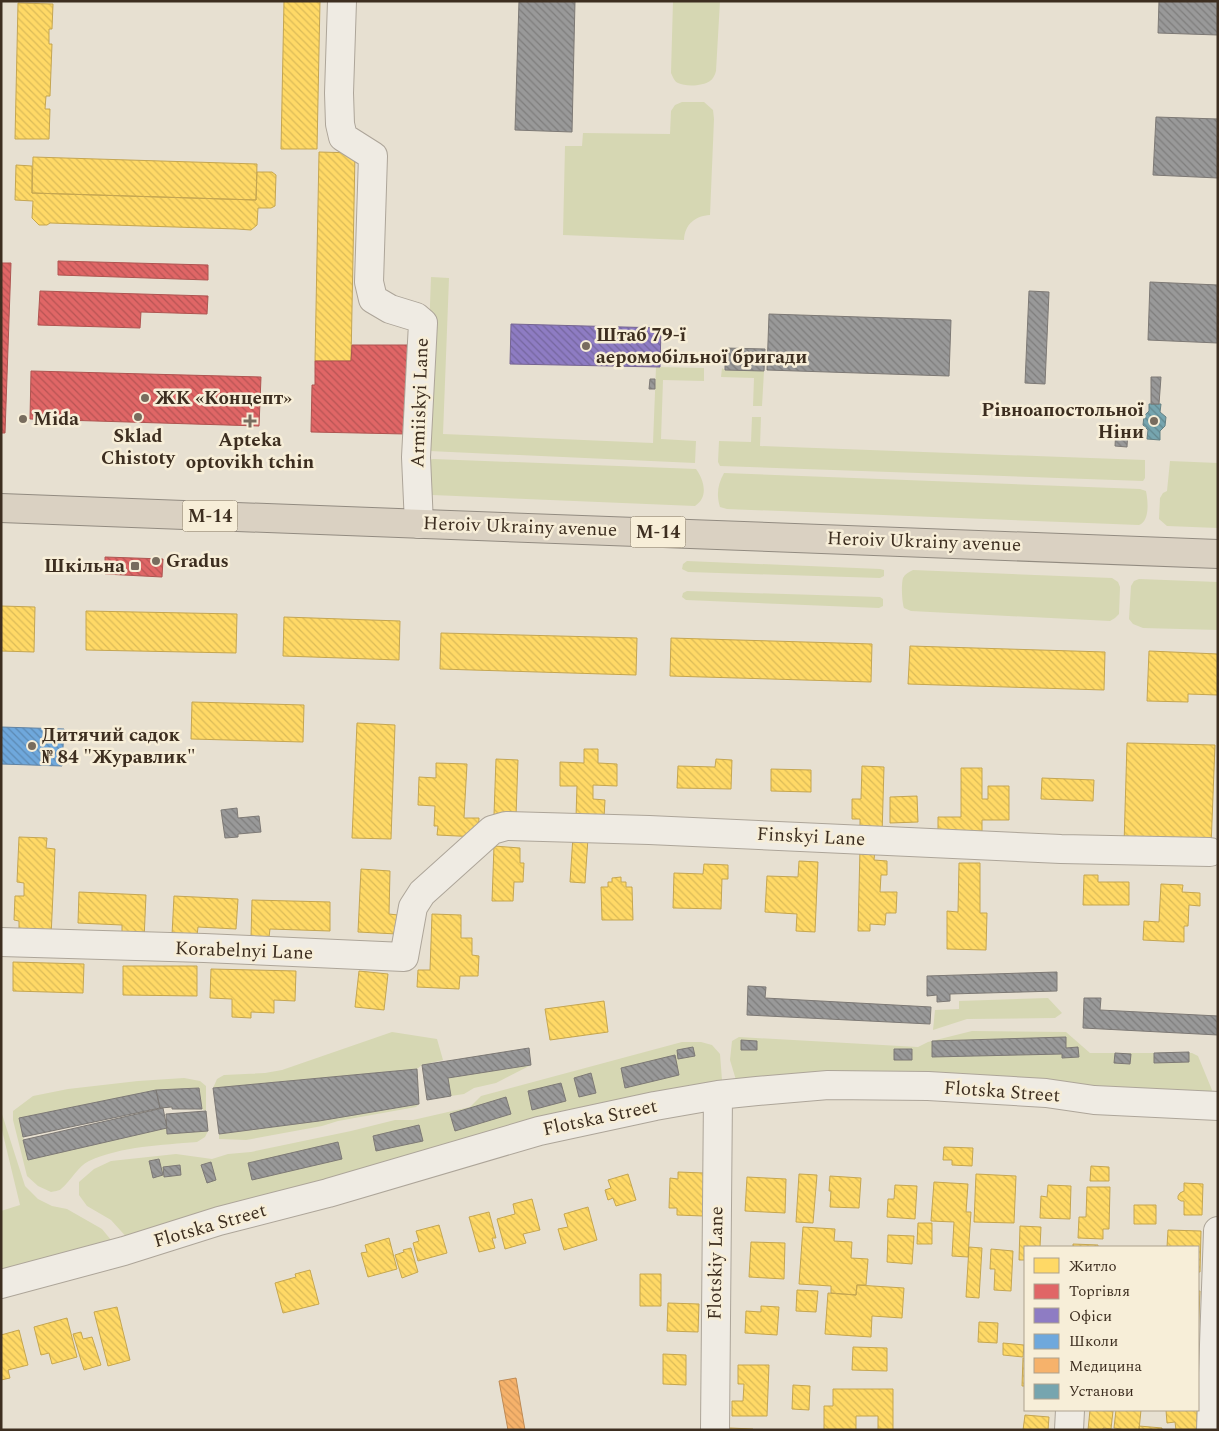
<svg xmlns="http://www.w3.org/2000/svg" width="1219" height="1431" viewBox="0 0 1219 1431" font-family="Spectral,serif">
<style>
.grass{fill:#d6d7b3}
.homes{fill:url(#homes-back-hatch);stroke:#c5a651}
.shops{fill:url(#shops-back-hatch);stroke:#af5551}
.offices{fill:url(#offices-back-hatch);stroke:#766592}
.schools{fill:url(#schools-back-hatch);stroke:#6083a4}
.health{fill:url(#health-back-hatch);stroke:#be8a54}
.public{fill:url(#public-back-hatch);stroke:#658184}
.industry{fill:url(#industry-back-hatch);stroke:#7d7975}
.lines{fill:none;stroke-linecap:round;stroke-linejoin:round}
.minor-casing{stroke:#ada599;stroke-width:30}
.highway-casing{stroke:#928b80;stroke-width:30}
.minor{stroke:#efebe3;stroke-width:28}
.highway{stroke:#dad1c2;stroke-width:28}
.poi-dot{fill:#786c5e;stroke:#f7eed8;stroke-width:2}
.labels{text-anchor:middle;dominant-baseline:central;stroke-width:5;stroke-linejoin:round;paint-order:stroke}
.shield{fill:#f7eed8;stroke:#756857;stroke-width:1}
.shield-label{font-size:18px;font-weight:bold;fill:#3d2e20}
.poi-label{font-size:19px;font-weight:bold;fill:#3d2e20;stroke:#f7eed8;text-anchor:start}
.street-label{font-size:19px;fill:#3d2e20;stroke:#f7eed8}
</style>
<defs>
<pattern id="homes-back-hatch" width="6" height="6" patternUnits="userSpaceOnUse" patternTransform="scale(1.25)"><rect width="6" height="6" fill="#ffd966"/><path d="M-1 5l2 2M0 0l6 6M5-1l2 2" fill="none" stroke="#dbbb58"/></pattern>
<pattern id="shops-back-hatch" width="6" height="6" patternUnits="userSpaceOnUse" patternTransform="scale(1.25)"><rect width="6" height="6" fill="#e06666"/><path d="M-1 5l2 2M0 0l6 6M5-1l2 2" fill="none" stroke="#b75454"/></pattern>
<pattern id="offices-back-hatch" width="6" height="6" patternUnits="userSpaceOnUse" patternTransform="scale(1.25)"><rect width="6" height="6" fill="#8e7cc3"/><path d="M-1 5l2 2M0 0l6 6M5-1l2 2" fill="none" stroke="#75669e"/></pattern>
<pattern id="schools-back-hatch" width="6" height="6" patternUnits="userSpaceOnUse" patternTransform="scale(1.25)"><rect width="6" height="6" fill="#6fa8dc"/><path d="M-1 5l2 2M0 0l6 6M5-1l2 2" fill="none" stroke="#5c89b2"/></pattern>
<pattern id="health-back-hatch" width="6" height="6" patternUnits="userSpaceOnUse" patternTransform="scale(1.25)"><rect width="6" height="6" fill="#f6b26b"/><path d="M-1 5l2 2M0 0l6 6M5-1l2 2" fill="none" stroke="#d4995c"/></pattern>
<pattern id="public-back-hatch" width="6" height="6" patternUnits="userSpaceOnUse" patternTransform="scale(1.25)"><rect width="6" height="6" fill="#76a5af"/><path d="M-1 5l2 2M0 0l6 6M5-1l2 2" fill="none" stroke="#62878e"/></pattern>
<pattern id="industry-back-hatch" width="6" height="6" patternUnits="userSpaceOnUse" patternTransform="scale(1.25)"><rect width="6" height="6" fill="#999"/><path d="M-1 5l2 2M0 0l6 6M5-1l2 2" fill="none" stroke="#7e7d7c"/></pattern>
</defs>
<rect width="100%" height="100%" fill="#e7e0d1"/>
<path class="grass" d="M673,1H720L716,71C715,75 713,79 710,81C703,86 686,87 678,83C674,81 673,77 671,73Z
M682,102H704L713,110L714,119L710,215C695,216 685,224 684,240L563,235L565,146H582L583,133L670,134L671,111L675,105Z
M431,277L449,278L443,434L653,443L656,367L704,368V381L663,380L661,439L696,441L695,463L429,451L425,444Z
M722,368L725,370L764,371L762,406H753L754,378L721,377Z
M752,417H761L760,446L1145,460V478L1143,481L720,466L718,462L719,441L751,442Z
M433,459L696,469C704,480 709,497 695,506L432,495L428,492L429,460Z
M1170,461L1218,463V528L1167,526L1159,519L1160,498L1163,493L1167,491Z
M724,473L1140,489L1146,491C1148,501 1150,521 1139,525L727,509L720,507C716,494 718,484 724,473Z
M687,561L880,569L884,570V576L880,578L688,572L682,569L683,564Z
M913,570L1112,578L1118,582L1120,587L1119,614L1115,618L1110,621L911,611L904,608C902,602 901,585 903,578C905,574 909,572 913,570Z
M1139,579L1218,582V630L1143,628L1133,624L1129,619L1131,586L1134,581Z
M687,591L880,597L883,599V606L879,608L686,600L682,597L683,593Z
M1048,998L1062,1013L1055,1018L967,1019L933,1030L935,1010L959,1009V1001Z
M972,1031L1066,1032L1090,1053H1192L1198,1056L1212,1090L1208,1096L736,1080L730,1060L732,1041L739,1037L918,1047L928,1042Z
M392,1032L437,1039L443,1060L422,1065L417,1069L213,1088L217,1079L224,1075L265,1073L282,1070Z
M682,1042H701L712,1045L720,1054L722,1080L719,1085L130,1241L111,1220L87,1206L79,1195V1182L94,1169L111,1161L176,1154L212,1159L228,1154L251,1152L351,1131L395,1120H413L470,1107L481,1096Z
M531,1065L496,1083L474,1088L464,1094L451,1096L448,1078Z
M184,1078L200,1081L206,1086V1111L202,1109L199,1088L156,1090L19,1118L28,1159L167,1128L168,1134L208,1131L205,1137L197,1142C162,1145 122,1146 89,1161C77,1167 71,1181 61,1189C59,1191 54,1191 51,1192L38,1186L27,1176L13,1120V1111L33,1096L68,1089L138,1081Z
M419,1104L416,1107L338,1121L322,1126L246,1140L219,1139V1134L319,1121Z
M1,1111L25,1186L38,1199L52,1206L67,1209L102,1229L111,1240L110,1242L1,1278V1211L20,1205L1,1126Z"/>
<path class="homes" d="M284,1H320L317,149H281Z
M18,3L53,4L52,29H49V44H52L50,96H46L45,109H50L49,139H15Z
M319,152L355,153L351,361H315Z
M33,157L257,164L256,200L32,193Z
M16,165L32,166V193L256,200L257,172H272L276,175L275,206L271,208H258L257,225L251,230L237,229L50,223L47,225H39L32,218L33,201L15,200Z
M1,606L35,607L34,652L1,651Z
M86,611L237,614L236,653L86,650Z
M284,617L400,621L399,660L283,656Z
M441,633L637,638L636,675L440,669Z
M671,638L872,644L871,682L670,676Z
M910,646L1105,652L1104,690L908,684Z
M1149,651L1218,654V695L1188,694V702L1147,701Z
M192,702L304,705L303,742L191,739Z
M357,723L395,725L391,839L352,838Z
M1127,743L1215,745L1211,847L1124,845Z
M584,749H598V763L617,764V786L593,785V799L605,800L604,818L576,817L577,786H560V762L584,763Z
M496,759L518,760L516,816L494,815Z
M716,759L732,760L731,789L677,788L678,766L715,767Z
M436,763L467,764L464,818H479L478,837L437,835L438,826H434L435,806L418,805L419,777L436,778Z
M862,766L884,767L882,835L860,834V819H852V799H861Z
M961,768H982V799H988V786H1009V820H982V836H938V817H961Z
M771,769L811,770V792L771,791Z
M1042,778L1094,780L1093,801L1041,799Z
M917,796L918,822L890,823V797Z
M573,836L588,838L585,883L570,882Z
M19,837L47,838L46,848L55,849L51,937L19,933V921L14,920L15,896H24V883L17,882Z
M494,846L520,848V863H524L523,882H514L513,901H492Z
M860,849L875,850L874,860L887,861V875H881L880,892H897L896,913H886L885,925L870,924V931H858Z
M799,861L818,862L815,932L796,931L797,914L765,912L767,876L798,877Z
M959,863H980V913H987L986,950L947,949V911L958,912Z
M704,864L728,865V879H722L721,909L673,908L674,873L703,874Z
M361,869L390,871L389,914L398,915L397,934L358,932Z
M1084,875H1098V882H1129V905H1083Z
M621,877V882H626V887H632L633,920H602L601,887H608V882H612V878Z
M1161,884L1183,885L1182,892L1200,893V906L1189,905L1188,926H1184V942L1143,940L1144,921L1159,922Z
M79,892L146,895L144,940L122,939V925L78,923Z
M174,896L238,899L236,929L198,927L197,936L172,935Z
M252,900L330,902V931L270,929L269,937H251Z
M432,914L461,915V938H472V955L479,956L478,976H460L459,989L417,987L418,970H430Z
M13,962L84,964L83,993L13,991Z
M123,966H197V996L123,995Z
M211,969L296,971L295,1001L274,1000V1013L251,1012V1018L232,1017V999L210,998Z
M359,971L388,974L384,1010L355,1007Z
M604,1001L608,1032L550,1040L545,1009Z
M944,1147L973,1148L972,1166L952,1165V1160H943Z
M1091,1166L1109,1167V1181H1090Z
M678,1172L704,1173L703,1216L677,1215V1208H669L670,1178L678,1179Z
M628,1174L636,1200L616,1206L613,1198L608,1200L605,1190L611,1188L608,1180Z
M799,1174L817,1175L813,1223L796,1222Z
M976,1174L1016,1176L1014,1223L974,1222Z
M830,1176L861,1178L859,1208L830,1207L831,1191H829Z
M747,1177L786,1179L785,1213L745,1211Z
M934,1182L968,1184L966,1212H971L968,1257L952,1256L954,1222L931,1221Z
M1184,1183L1203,1184L1202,1215H1184V1201H1181L1178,1199V1196L1180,1193L1184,1191Z
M895,1185L917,1186L915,1219L887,1217L888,1199H894Z
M1048,1185L1071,1186L1070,1219L1040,1218L1041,1196L1047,1197Z
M1087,1187H1110L1109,1229H1103V1239L1078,1238L1079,1217H1086Z
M532,1199L540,1230L523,1234L526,1243L505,1249L497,1219L515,1214L513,1204Z
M1134,1205H1156V1224H1134Z
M588,1207L597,1240L564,1250L558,1229L568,1227L564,1214Z
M489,1212L496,1238H492L495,1248L479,1252L469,1217Z
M918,1223H932V1244H917Z
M439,1225L447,1253L418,1261L413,1243L419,1241L416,1231Z
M1020,1226L1041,1227L1040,1247H1025V1260H1019Z
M803,1227L835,1229L834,1241L852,1242L851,1258L868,1259L866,1285H857L856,1295L831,1293V1286L799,1284Z
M1168,1230L1201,1231L1200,1272H1198V1247H1167Z
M888,1235L914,1236L912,1264L887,1262Z
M389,1238L397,1269L368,1277L361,1253L367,1252L365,1245Z
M751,1242L785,1243L784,1279L749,1277Z
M1073,1244L1098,1245V1247H1073Z
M969,1247L982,1248L979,1298L966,1297Z
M411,1248L418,1272L402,1278L395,1255L404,1252L403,1250Z
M991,1249L1013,1251L1011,1291L994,1290L995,1269H990Z
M310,1270L319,1304L283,1313L275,1283L296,1277L295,1274Z
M640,1274H661V1306H640Z
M857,1285L904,1288L902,1318L872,1316L871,1337L825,1334L828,1293L856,1295Z
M797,1290L818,1291L816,1312L796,1311Z
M1198,1291H1200L1198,1338Z
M668,1303L699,1304L698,1332L667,1331Z
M761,1306L779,1307L777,1335L745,1333L746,1311L761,1312Z
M117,1307L130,1360L108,1366L94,1312Z
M67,1318L77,1357L52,1364L49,1353L41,1355L34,1327Z
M979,1322L998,1323L997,1343L978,1342Z
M19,1330L28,1365L8,1370L10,1378L1,1380V1335Z
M81,1332L83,1339L92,1337L101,1365L84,1370L73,1334Z
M1003,1343L1024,1345L1023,1357L1003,1355Z
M853,1347L887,1348V1371L852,1370Z
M663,1354L686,1355V1385L663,1384Z
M1023,1358H1025V1386H1022Z
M738,1365H769L767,1416H732V1401H743L744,1384H738Z
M793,1385L810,1386L809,1410L792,1409Z
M833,1389H893V1430H878V1416H856V1430H824V1406H833Z
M1090,1410L1113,1411L1111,1429L1103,1428V1430H1088Z
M1116,1410H1141L1139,1430H1121V1429L1114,1428Z
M1166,1410H1197V1430H1176L1175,1422L1167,1423Z
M1025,1415L1049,1417L1048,1430H1023Z
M1139,1426L1162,1428V1430H1139Z
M729,1428L753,1429V1430H729Z"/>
<path class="shops" d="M58,261L208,265V280L58,275Z
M1,263H11L5,433H1Z
M40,291L208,296L207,314L141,312L140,328L38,325Z
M352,345H408L406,434L311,432L312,385H315V361H351Z
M31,371L261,377L259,426L30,419Z
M105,557L163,559L162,577L105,574Z"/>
<path class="offices" d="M511,324L661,328L660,367L510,364Z"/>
<path class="schools" d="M1,727L64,729L62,766L1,764Z"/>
<path class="health" d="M516,1378L525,1430H508L499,1381Z"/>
<path class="public" d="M1149,404H1161L1160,412L1166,417L1165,426L1160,431V440L1147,439L1148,430L1143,425L1144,416L1149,411Z"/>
<path class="industry" d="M519,1H575L572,132L515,130Z
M1159,1H1218V35L1158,33Z
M1156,117L1218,119V178L1153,175Z
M1150,282L1218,285V343L1148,340Z
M1029,291L1049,292L1045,384L1025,383Z
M769,314L951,320L949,376L767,370Z
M725,348L765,349L764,371L725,370Z
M1151,377H1161L1159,404H1151Z
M650,379H655V389H649Z
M1116,428L1128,429L1127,447L1115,446Z
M237,808L238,818L259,816L261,832L238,834V837L225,838L221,810Z
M1057,972V991L950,994V1001L937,1002V995L927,996V976Z
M748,986L766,987L765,998L931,1007L930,1024L747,1015Z
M1084,998H1101L1100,1010L1218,1016V1035L1083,1028Z
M1066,1037V1048L1078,1047L1079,1057L1062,1058V1054L932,1057V1041Z
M741,1040L757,1041V1050H741Z
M693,1047L695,1056L678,1059L677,1050Z
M529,1048L531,1065L448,1078L451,1096L427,1100L422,1065Z
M894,1049H912V1060H894Z
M1189,1052V1062L1154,1063V1053Z
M1115,1053L1131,1054L1130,1064L1114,1063Z
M675,1055L679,1075L625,1088L621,1068Z
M417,1069L419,1104L319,1121L219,1134L213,1088Z
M591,1073L596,1093L579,1097L574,1078Z
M561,1083L566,1101L532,1110L528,1091Z
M199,1088L202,1109H172V1107L160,1108L156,1090Z
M156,1090L160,1108L23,1137L19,1118Z
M506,1097L511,1114L455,1131L450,1114Z
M163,1108L167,1128L28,1160L23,1140Z
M206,1111L208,1131L167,1134L166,1114Z
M419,1125L423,1141L376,1151L373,1136Z
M338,1142L342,1159L252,1180L248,1163Z
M159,1159L163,1175L153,1178L149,1161Z
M211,1162L216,1180L207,1183L201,1165Z
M180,1165L181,1175L164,1177L163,1167Z"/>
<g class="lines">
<defs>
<path id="minor" d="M342,1L339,93L340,124L343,137L373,156L369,282L373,299L390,309L416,317L423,323L416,457L419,524
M1,942L204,948L404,957L413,907L422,893L492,830L506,826L649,830L1061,849L1210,852
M1,1284L124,1251L219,1221L328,1193L539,1131L655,1106L718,1095L757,1091L828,1085L928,1086L1046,1093L1094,1100L1218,1106
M715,1430L718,1095
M1069,1430L1070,1410
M1211,1430L1218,1231"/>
<path id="highway" d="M1,508L1218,554"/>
</defs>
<use href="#minor" class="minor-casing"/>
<use href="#highway" class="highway-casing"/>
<use href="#minor" class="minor"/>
<use href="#highway" class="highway"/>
</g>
<g class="poi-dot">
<circle cx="586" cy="346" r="5"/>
<circle cx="145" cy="398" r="5"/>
<circle cx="138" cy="417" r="5"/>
<circle cx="23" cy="419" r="5"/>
<path d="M247.5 413.5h5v5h5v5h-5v5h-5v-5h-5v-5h5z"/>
<circle cx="1154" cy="421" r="5"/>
<circle cx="156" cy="561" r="5"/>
<rect x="130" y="561" width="10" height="10" rx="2.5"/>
<circle cx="32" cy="746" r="5"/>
</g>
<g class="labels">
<g class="shield">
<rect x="182.5" y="500.5" width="55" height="31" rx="4"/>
<rect x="630.5" y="516.5" width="55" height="31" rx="4"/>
</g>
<g class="shield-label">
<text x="210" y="516">М-14</text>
<text x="658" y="532">М-14</text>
</g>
<g class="poi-label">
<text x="596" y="335">Штаб 79-ї<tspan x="596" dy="22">аеромобільної бригади</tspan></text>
<text x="155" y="398">ЖК «Концепт»</text>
<text x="1144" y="410" text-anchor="end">Рівноапостольної<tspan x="1144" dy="22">Ніни</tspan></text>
<text x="33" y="419">Mida</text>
<text x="138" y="436" text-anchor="middle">Sklad<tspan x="138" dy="22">Chistoty</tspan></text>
<text x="250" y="440" text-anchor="middle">Apteka<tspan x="250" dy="22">optovikh tchin</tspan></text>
<text x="166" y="561">Gradus</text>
<text x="125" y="566" text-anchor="end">Шкільна</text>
<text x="42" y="735">Дитячий садок<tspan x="42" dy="22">№ 84 "Журавлик"</tspan></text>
</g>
<g class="street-label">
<text transform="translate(420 403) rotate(-88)">Armiiskyi Lane</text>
<text transform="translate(520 527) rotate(2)">Heroiv Ukrainy avenue</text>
<text transform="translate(924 542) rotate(2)">Heroiv Ukrainy avenue</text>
<text transform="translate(811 837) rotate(3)">Finskyi Lane</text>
<text transform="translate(244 951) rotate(2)">Korabelnyi Lane</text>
<text transform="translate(1002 1092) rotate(4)">Flotska Street</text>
<text transform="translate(600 1118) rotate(-12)">Flotska Street</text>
<text transform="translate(210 1226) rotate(-16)">Flotska Street</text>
<text transform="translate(716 1263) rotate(-89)">Flotskiy Lane</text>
</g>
</g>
<rect width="1219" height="1431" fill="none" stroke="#3d2e20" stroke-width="5"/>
<rect x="1024" y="1246" width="175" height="165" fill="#f7eed8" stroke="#ada18e"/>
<rect x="1034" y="1258" width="25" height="15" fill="#ffd966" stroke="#ada18e"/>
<text x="1069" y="1271" font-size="15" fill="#3d2e20">Житло</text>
<rect x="1034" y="1284" width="25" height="15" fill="#e06666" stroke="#ada18e"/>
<text x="1069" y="1296" font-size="15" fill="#3d2e20">Торгівля</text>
<rect x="1034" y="1308" width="25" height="15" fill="#8e7cc3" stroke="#ada18e"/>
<text x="1069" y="1321" font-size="15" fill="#3d2e20">Офіси</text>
<rect x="1034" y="1334" width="25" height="15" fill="#6fa8dc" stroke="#ada18e"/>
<text x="1069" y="1346" font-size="15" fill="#3d2e20">Школи</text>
<rect x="1034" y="1358" width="25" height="15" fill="#f6b26b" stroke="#ada18e"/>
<text x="1069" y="1371" font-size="15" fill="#3d2e20">Медицина</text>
<rect x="1034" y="1384" width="25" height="15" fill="#76a5af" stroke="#ada18e"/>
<text x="1069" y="1396" font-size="15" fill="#3d2e20">Установи</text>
</svg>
